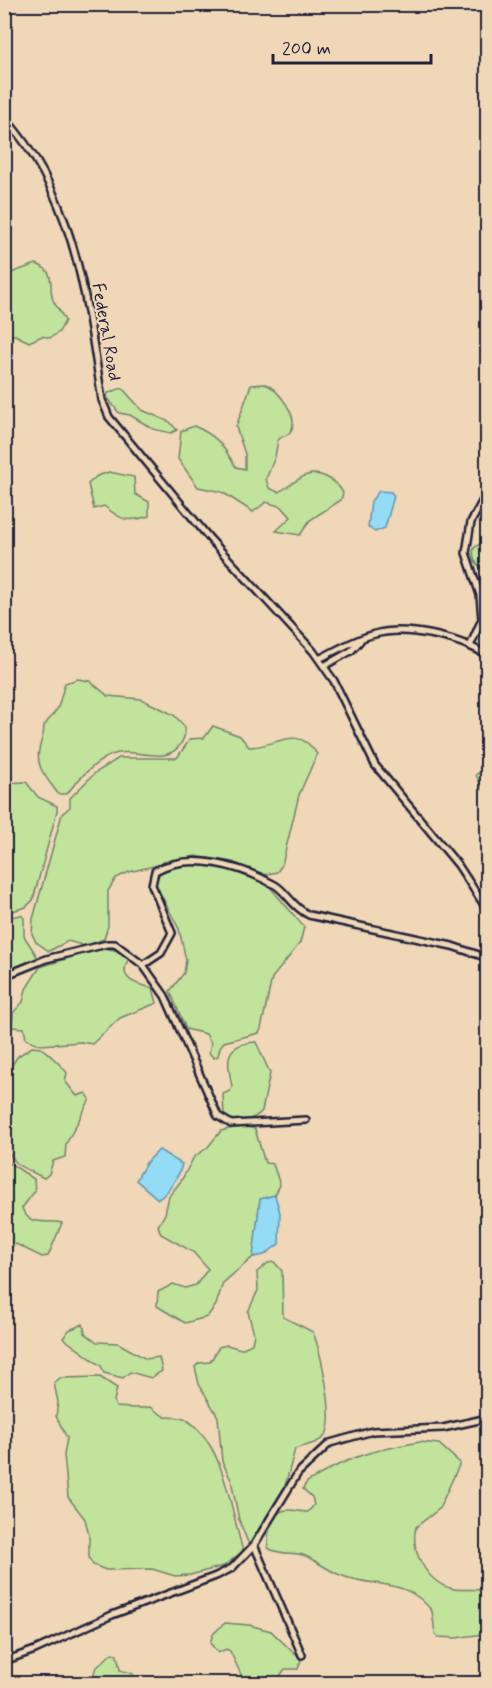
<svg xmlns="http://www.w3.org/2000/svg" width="492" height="1688" viewBox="0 0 492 1688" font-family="Mynerve,sans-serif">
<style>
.green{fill:#c1e39c;stroke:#72826c;stroke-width:1.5}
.water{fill:#94dbf6;stroke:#6691ab;stroke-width:1.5}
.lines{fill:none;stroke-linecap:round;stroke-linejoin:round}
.street-casing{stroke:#22223b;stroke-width:10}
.street{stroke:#efd7b7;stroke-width:5}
.labels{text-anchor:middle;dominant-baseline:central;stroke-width:4.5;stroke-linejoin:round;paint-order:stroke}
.street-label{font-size:18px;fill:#22223b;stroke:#efd7b7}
</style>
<rect width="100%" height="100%" fill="#efd7b7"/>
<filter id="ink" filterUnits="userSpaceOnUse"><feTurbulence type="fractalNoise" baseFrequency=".0167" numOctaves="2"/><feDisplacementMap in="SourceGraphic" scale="12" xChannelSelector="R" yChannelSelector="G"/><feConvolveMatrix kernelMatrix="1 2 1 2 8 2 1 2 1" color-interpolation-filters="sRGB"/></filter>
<g filter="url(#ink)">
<path class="green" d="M36,264C57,271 48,286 53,300C56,307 62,313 65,321L59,332L50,338L42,336L29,342L15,335H5V275Z
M265,384C278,388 301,419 290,432C287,436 282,436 278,440L275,457L266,479L269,488L278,492C295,485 304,467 326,477C334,481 339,485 343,493L341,500L310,520L300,535L276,531L291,517L282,507L266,502L253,512L222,492L198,487L178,459L181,431L194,426C219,437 222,445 236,467L245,469V454L236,427L251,385Z
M122,388L142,410L170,422L177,430L171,433L153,429L130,415L119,413L107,397L108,393Z
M109,472L134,477L135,494L149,502V516C127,523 121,520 104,506L94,509L88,484L97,476Z
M487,533V572C478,567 471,559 474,548L484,541Z
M78,679L90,681L108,696L141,699L162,709L174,715L185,727C186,734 184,739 180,745C166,765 138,749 118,753C99,757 78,779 67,794H58C49,780 35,768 39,750C41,739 44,737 44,726L58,708L65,683Z
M213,726L240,736L249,747C277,747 297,723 317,754L299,795L282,865L277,872L263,875L233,862L195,856L129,872L116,878L108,891V926L104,939L85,946L68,941L49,951L36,942L32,934L33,919L62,814L70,807V798L95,773L119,758H177L190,739L204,738Z
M478,773L487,776V797L476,775Z
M26,782L38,797L57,806V811L33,900L26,907L5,913V783Z
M200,863L233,868L269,886L304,927L300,943L272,978L261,1029L259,1033L224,1042L220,1047L218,1056L214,1058L209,1053L211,1043L206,1034L186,1029L170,991L184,973L186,960L179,929L155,883C160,864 184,864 200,863Z
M21,915L24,918V936L38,958L5,974V918Z
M98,949L115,950L126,955L128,960C117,980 138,985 153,988L157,1003L120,1018L92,1044L81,1042L41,1045L26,1039L24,1028L12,1027L13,1013L23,1002L26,989L40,967Z
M256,1042L270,1073L262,1111C253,1121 236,1124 224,1117L223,1094L230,1091L232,1087C227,1060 223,1044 256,1042Z
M32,1047L41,1048C45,1050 65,1069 67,1073L65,1081L77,1096L86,1093L90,1099L66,1144L65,1157L53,1161L49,1174L44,1178L18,1165L5,1148V1075L18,1056Z
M242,1126L255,1129L265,1163L273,1164L280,1185L275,1195L260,1199L253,1257L223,1283L216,1305L207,1317L185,1323L157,1306L158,1292L173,1284L185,1288L196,1285L208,1269L193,1252L161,1234L158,1226L165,1214L169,1196L181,1181L194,1157L207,1148L221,1131Z
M5,1160L34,1179L35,1191L22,1208C29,1228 47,1219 62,1223L48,1256L42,1257L16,1244L5,1251Z
M274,1262L282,1271L283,1317L313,1332C320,1350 337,1420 325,1436C317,1445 304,1445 295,1449L285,1486L249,1545L239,1520L231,1480L222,1461L218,1417L199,1384L195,1367L199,1363L210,1362L219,1347L227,1345L241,1349L252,1344L254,1334L248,1312L258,1290L257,1272L268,1263Z
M83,1324L85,1333L97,1342L118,1343L146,1359L159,1357L162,1371L151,1378L130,1372L123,1378L104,1373L101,1366L63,1338L69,1330Z
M100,1377L117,1388L114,1401L116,1407C127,1408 140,1409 150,1407L165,1417L184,1418C225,1443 230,1508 243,1551L224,1566L190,1575L175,1576L152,1569L106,1570L93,1565L89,1558V1535L85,1519L68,1497L64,1455L67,1438L56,1416L58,1402L54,1383L60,1378Z
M419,1442L439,1444L460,1463L439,1509L416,1527C410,1550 426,1581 450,1588C462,1592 475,1587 487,1591V1638L483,1634L456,1638L438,1637L435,1633L432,1611C405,1576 374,1589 340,1575C327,1570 316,1560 303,1555C291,1552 279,1555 268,1548C267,1537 270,1516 282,1511C290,1508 300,1512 308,1512L314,1505L312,1497L303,1489C305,1482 310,1480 316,1477C354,1454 376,1450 419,1442Z
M225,1623L249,1625L271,1631L301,1660L298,1669H285L277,1680L245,1683L230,1651L226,1649L218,1653L210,1643L213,1634Z
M112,1653L117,1655L120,1670L133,1674L129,1683H93L95,1669Z"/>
<path class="water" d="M379,491L391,492L394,496L385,528L375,532L368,527L371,501Z
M159,1150L182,1164C180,1175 167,1195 158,1199L136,1180L146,1163Z
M275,1195L280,1213L279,1244L264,1255L253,1257L260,1199Z"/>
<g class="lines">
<defs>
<path id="street" d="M4,117C75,195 87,301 102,400L109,417L210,539L313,651L334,681L375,765L458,865L488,911
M471,644L482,619L480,595L466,553L471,522L488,491
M319,659C337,650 355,639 375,634C407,625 461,638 488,656
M324,666L351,651L360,641
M4,976L46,959L107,944H115L143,965
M306,1120L231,1124L218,1116L165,996L143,965L161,953L172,933L152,885L155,871C190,851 241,866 275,885C287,892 292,907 309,915L452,946L488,958
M254,1545L298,1473L330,1443L373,1431L443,1428L488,1418
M4,1661L35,1650L112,1615L216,1576L232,1568L254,1545L302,1655"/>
</defs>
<use href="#street" class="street-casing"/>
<use href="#street" class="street"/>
</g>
</g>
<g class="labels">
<g class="street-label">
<text transform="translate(106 332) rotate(80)">Federal Road</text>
</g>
</g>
<rect width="492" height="1688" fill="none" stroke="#efd7b7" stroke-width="24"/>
<rect x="12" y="12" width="468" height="1664" fill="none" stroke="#22223b" stroke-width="2" filter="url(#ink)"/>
<path d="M273 54v9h158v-9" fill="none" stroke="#22223b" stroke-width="3"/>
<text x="282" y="54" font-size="18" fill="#22223b" stroke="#efd7b7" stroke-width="4.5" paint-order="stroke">200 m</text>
</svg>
